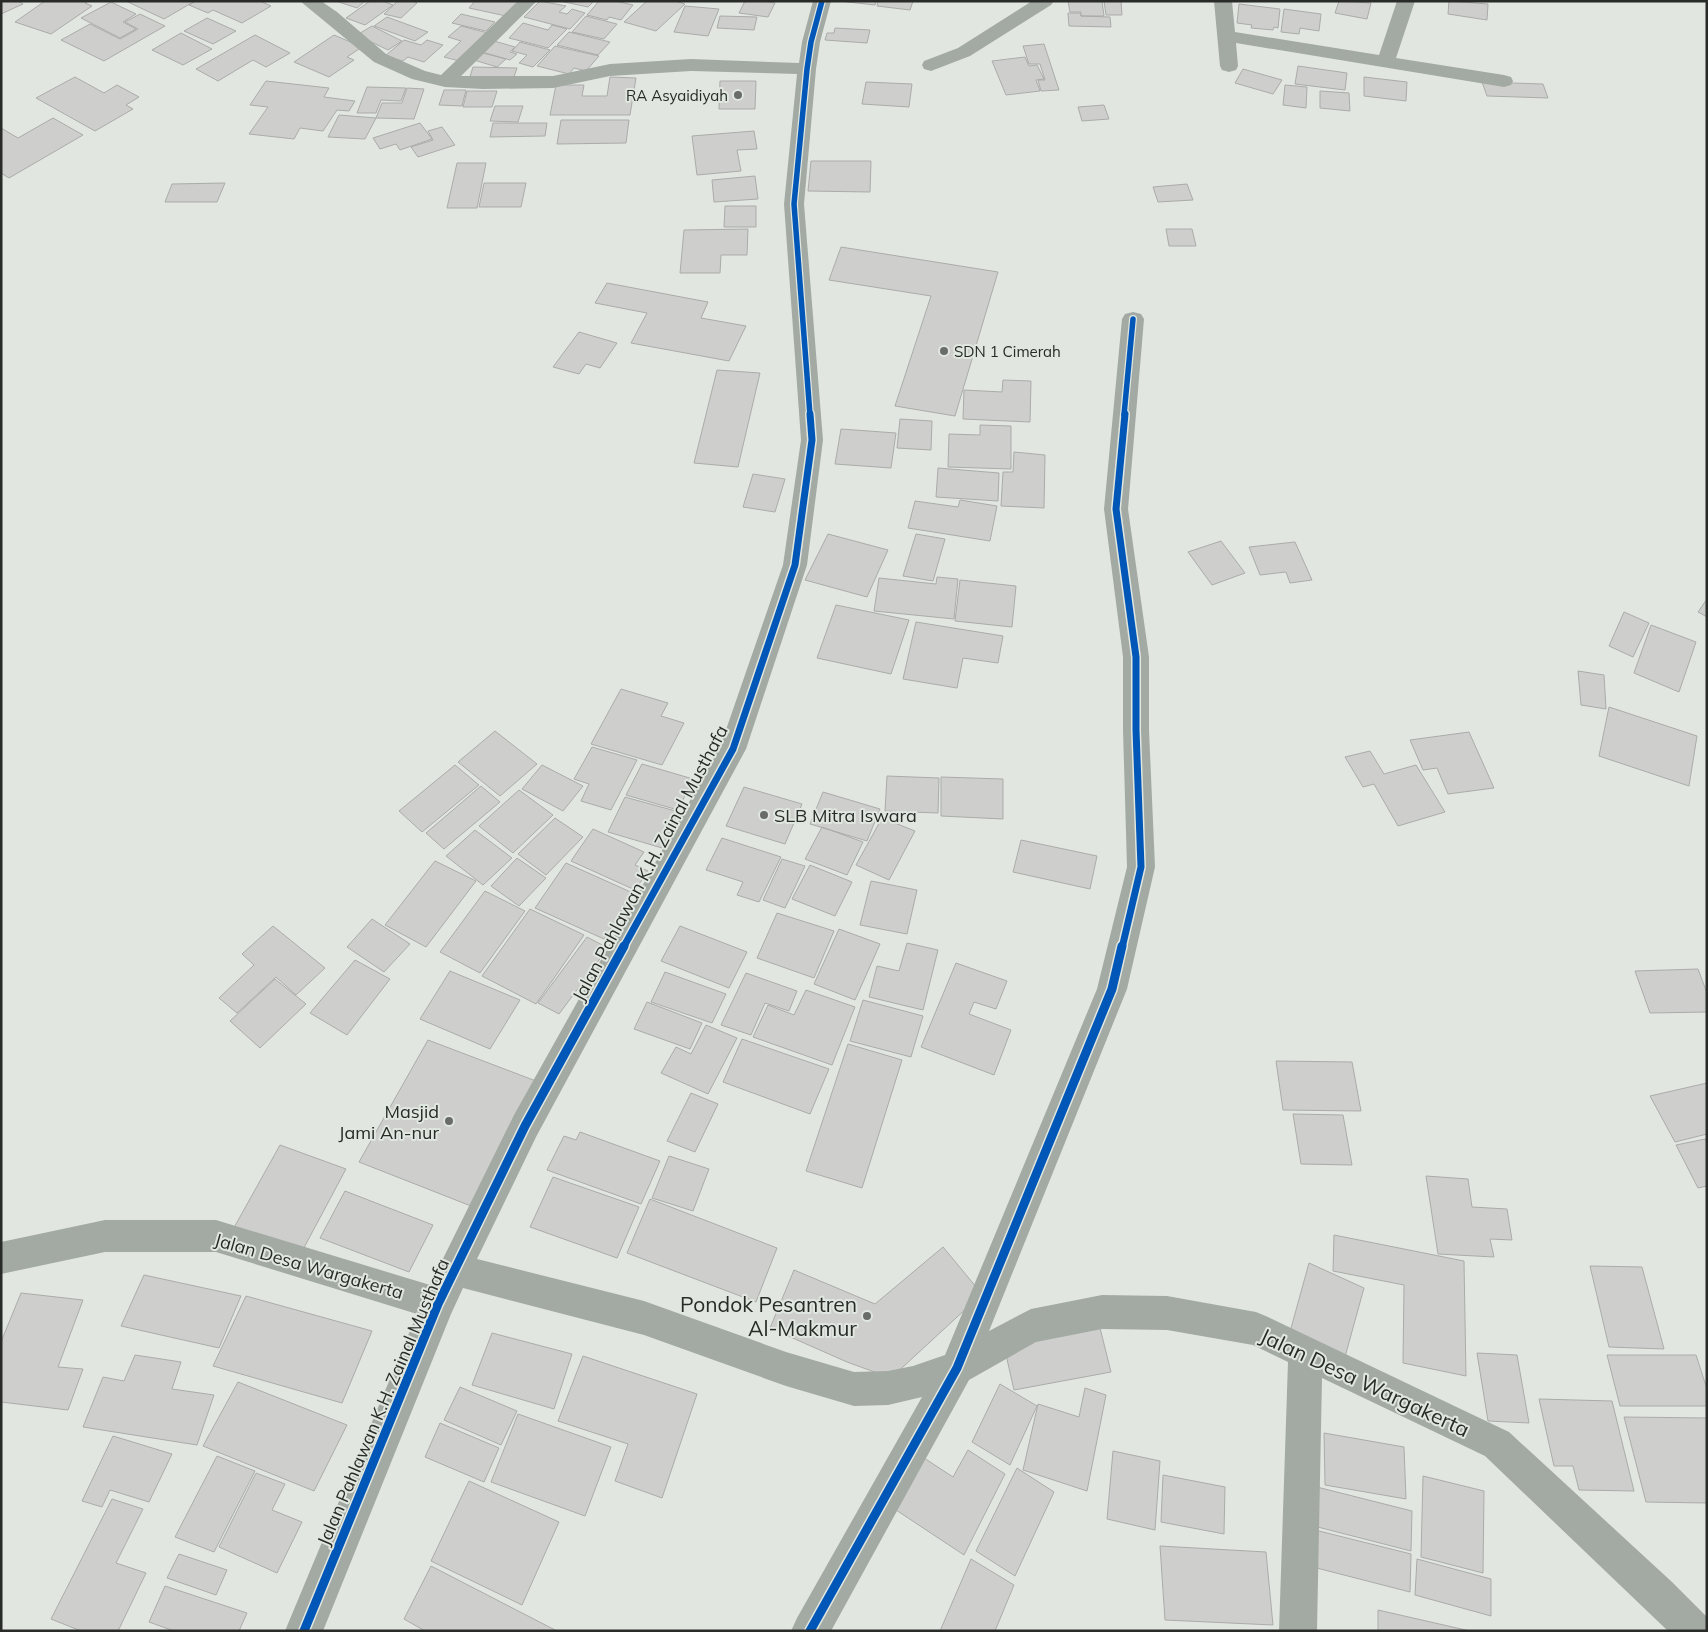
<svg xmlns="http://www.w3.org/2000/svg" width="1708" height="1632" viewBox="0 0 1708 1632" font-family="Mulish,sans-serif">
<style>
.building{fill:#cececc;stroke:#abacaa}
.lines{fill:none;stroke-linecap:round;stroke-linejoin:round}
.minor{fill:#a3aaa4;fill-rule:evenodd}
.cycleway-far2-casing{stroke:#e0e7e0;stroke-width:8}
.cycleway-far1-casing{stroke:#e0e7e0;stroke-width:10}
.cycleway-casing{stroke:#e0e7e0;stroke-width:12}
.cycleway-far2{stroke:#0057b8;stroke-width:5.5}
.cycleway-far1{stroke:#0057b8;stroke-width:7}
.cycleway{stroke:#0057b8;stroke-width:9}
.poi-dot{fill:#696c69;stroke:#e0e7e0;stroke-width:2}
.labels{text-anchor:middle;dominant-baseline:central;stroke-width:4;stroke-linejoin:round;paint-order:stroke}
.far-poi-label{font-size:15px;fill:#282b28;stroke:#e0e7e0;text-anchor:end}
.poi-label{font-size:18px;fill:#282b28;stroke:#e0e7e0;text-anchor:start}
.street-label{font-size:18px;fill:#282b28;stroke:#e0e7e0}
.near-poi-label{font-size:21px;fill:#282b28;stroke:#e0e7e0;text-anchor:end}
.near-street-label{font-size:21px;fill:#282b28;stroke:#e0e7e0}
</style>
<rect width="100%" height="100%" fill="#e1e6e1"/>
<path class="building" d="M1,1H18L23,4L1,14Z
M45,1H88L85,3L92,6L51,34L15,22Z
M126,1H195L164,19Z
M196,1H260L271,6L242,23L213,10L208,13L189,5Z
M336,1H365L357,8Z
M370,1H383L393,5L365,25L346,18Z
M398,1H412L417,3L401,18L384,14Z
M475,1H519L506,16L469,8Z
M540,1L566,6L559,12L567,14L572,9L585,13L570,29L524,17Z
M560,1H594L588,7Z
M599,1H615L633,5L621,20L609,17L607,20L587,15Z
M647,1H675L685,4L656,31L624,22Z
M745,1H764L775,3L768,17L739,13Z
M839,1H876L875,5Z
M878,1H913L910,10L877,6Z
M1068,1H1102L1104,16H1081V12H1070Z
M1104,1H1121L1122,15H1106Z
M1339,1L1371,3L1367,19L1335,13Z
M1449,1L1488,4L1487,20L1448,14Z
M111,2L136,14L123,22L136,29L120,38L81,18Z
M1239,4L1280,9L1278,28L1274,27L1273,30L1251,28L1252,25L1237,23Z
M685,6L719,9L708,36L674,32Z
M1284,9L1321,14L1319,31L1300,28L1299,34L1281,32Z
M1068,13H1080L1081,16L1110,17L1111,27L1069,26Z
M140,14L165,26L104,61L61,40L90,24L120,39L138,29L125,22Z
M461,14L495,22L486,31L452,23Z
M586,16L617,24L604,39L572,32Z
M720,16L757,17L754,30L717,28Z
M387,17L428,32L415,41L374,26Z
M207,18L236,31L213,44L184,31Z
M523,23L548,30L552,25L567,29L548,48L509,38Z
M372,26L402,41L388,50L357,35Z
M461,26L492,34L463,62L444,57L461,41L448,37Z
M835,28L870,30L867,43L825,40L827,33H834Z
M569,32L610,42L598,55L557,45Z
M181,33L212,49L183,65L152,50Z
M255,35L290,53L266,67L253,60L218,81L196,69Z
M334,35L362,47L347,57L354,60L329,77L294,62Z
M404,40L421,45L427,40L443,45L424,62L408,57L403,61L385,56Z
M494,41L515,47L510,52L517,54L510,60L482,52Z
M520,42L550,50L533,67L519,63L527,55L512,51Z
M1044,44L1059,90L1041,91L1038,80H1045L1040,64H1029L1023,46Z
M555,46L599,56L586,71L574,68L569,74L537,66Z
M483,53L506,59L497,67L474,60Z
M1025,57L1029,66L1037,65L1044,79L1036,80L1040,91L1006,95L992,61Z
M1298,66L1347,73L1345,90L1295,84Z
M473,67L517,68L513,80H469Z
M1243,69L1282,80L1273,94L1235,83Z
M75,77L104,93L117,85L139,97L126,105L133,109L95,131L36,98Z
M610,77L636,78L630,115H550L556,85H584L582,96H607Z
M1364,77L1407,82L1406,101L1364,96Z
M266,81L329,88L324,97L355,101L349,111L337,110L323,131L300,128L294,139L249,134L268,107L250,105Z
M720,81H756L755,109H719Z
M866,82L912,84L909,107L862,104Z
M1482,82L1543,84L1548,98L1487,96Z
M1285,85L1307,87L1306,108L1283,105Z
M367,87L406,88L401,101L381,100L376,113H357Z
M407,88L424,89L414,119L376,118L382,103H402Z
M444,90H466L462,106L439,105Z
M467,91H497L492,107H463Z
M1320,91L1349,93L1350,111L1320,108Z
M1104,105L1109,119L1082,121L1078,107Z
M495,106H523L518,122L490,121Z
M339,115L376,118L365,139L328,137Z
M53,118L83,135L9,178L1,173V128L18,138Z
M561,120H629L626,143L557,144Z
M420,123L432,139L400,150L396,144L380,149L373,138Z
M493,123H547L545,136L490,137Z
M442,127L455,145L418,157L411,147L433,140L428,131Z
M754,131L757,149L737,150L741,171L697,175L692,136Z
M811,161H871L870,192L808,191Z
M457,163H486L477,208H447Z
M755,176L758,199L714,202L712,180Z
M225,183L217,202H165L172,184Z
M484,183H526L521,207H479Z
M1187,184L1193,200L1158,202L1153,187Z
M725,206H756V227H724Z
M748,229L747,255H721L720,273H680L684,230Z
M1166,229H1192L1196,246H1169Z
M841,247L998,272L955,416L895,406L931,296L829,280Z
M607,283L708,302L701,318L746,326L729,361L631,343L647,313L595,303Z
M579,332L617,343L600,368L586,364L579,374L553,367Z
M717,370L760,373L738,467L694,463Z
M1003,380L1031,381L1030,422L963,419L964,390L1002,392Z
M900,419L932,421L931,450L897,448Z
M980,425L1011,426V469L948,467L949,434L980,435Z
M841,429L896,433L891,468L835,464Z
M1014,452L1045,455L1044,508L1001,506L1003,472H1013Z
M938,468L999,473L998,501L936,497Z
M753,474L785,479L775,512L743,507Z
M960,500L997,506L990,541L908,528L915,501L958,507Z
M828,534L888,550L867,597L805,580Z
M916,534L945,539L933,581L903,576Z
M1221,541L1245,573L1212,585L1188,552Z
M1295,542L1312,580L1290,583L1286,572L1260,575L1249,547Z
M937,577L958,579L954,619L874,611L879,578L936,584Z
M960,580L1016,586L1012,627L955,621Z
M1707,599V617L1698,612Z
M836,605L909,620L891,674L817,658Z
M1624,612L1649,623L1633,657L1609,646Z
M916,622L1003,636L998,663L963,658L957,688L903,679Z
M1651,625L1696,642L1679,692L1634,673Z
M1578,671L1604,675L1606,709L1581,705Z
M621,689L668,703L661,716L684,723L662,765L591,744Z
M1609,707L1697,736L1689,786L1599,756Z
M495,731L537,764L500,796L458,762Z
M1469,732L1494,788L1448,794L1437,768L1423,770L1410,740Z
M592,747L637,760L611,810L581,801L589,784L574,779Z
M1370,751L1384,774L1416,765L1445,812L1398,826L1374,784L1363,787L1345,757Z
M642,764L693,779L678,810L626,795Z
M455,765L479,785L422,832L399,811Z
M542,765L583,786L563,811L522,789Z
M887,776L939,778L938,813L885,811Z
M941,777L1003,779V819L941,816Z
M481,786L500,802L444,849L426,833Z
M744,787L802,804L785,844L726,826Z
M519,790L553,815L513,853L479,826Z
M823,792L880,809L867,841L810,824Z
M625,797L679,812L662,848L608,832Z
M555,818L583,837L546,875L518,854Z
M882,818L915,831L889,880L856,865Z
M822,827L863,842L847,875L805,859Z
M593,829L644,852L635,865L648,871L635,890L571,861Z
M475,830L512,858L483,885L446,856Z
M722,838L781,857L759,902L737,895L743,882L706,870Z
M1021,840L1097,856L1090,889L1013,872Z
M517,858L546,878L519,906L491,886Z
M782,859L805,866L785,908L763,900Z
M435,861L476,881L426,947L385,925Z
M566,863L633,893L604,939L535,908Z
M810,865L852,882L835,916L792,899Z
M871,881L917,890L907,934L860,925Z
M485,891L525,911L480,973L440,952Z
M530,909L584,935L536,1004L482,976Z
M777,913L834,931L814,978L757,958Z
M372,919L410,944L384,972L347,947Z
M273,926L325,968L296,995L276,977L237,1013L219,998L254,965L242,954Z
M680,926L747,952L729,988L661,961Z
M839,929L880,944L855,1000L814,984Z
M587,937L608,948L559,1014L538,1003Z
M907,943L938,950L923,1010L869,997L877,966L899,971Z
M355,960L390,979L347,1035L310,1013Z
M956,963L1007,981L996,1009L974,1002L969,1014L1011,1030L994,1075L921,1047Z
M1698,969L1707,993V1012L1650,1013L1635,971Z
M450,971L520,1000L490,1049L420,1019Z
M665,972L726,994L712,1023L651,1002Z
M746,973L797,991L789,1011L765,1003L751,1035L721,1025Z
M275,979L306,1004L260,1048L230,1021Z
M806,990L855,1007L832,1065L753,1037L768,1005L794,1015Z
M863,1000L923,1016L911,1057L850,1041Z
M647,1002L702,1023L690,1049L634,1029Z
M706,1025L737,1038L708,1094L661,1073L676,1047L691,1054Z
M742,1039L829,1069L810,1114L723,1082Z
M428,1040L536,1081L471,1206L359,1162Z
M848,1044L902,1060L862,1188L806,1171Z
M1276,1061L1352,1062L1361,1111L1283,1110Z
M1707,1083V1134L1675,1142L1650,1096Z
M691,1093L718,1104L695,1152L667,1141Z
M1293,1114L1343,1115L1352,1165L1301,1164Z
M580,1132L660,1161L641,1204L547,1170L564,1136L576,1140Z
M1705,1139L1707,1142V1186L1698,1188L1676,1145Z
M280,1145L346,1169L299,1257L231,1233Z
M669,1156L709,1169L693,1211L652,1198Z
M1426,1176L1468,1179L1472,1207L1507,1209L1512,1240L1490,1239L1494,1257L1438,1254Z
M553,1177L639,1207L617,1258L530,1227Z
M345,1191L433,1225L409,1272L320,1238Z
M650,1199L777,1248L756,1302L627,1253Z
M1334,1235L1464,1261L1466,1376L1403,1363L1404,1285L1333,1271Z
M943,1247L982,1294L891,1378L847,1362L770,1328L794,1270L875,1304Z
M1309,1263L1364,1288L1343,1364L1288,1339Z
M1590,1266L1642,1267L1664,1349L1609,1347Z
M144,1275L241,1296L219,1348L121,1326Z
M21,1293L83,1300L58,1367L83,1369L68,1410L1,1402V1342Z
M246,1296L372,1331L342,1403L213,1366Z
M1100,1328L1111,1372L1014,1390L1004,1346Z
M492,1333L572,1354L554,1409L472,1385Z
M1477,1353L1517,1355L1529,1423L1488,1421Z
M135,1355L181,1362L172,1389L214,1395L197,1445L83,1427L103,1377L124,1381Z
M1607,1355H1696L1707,1389V1406H1620Z
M583,1356L697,1394L662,1498L615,1481L628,1444L558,1421Z
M238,1382L347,1425L314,1491L203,1446Z
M1000,1384L1037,1406L1010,1465L972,1442Z
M460,1387L517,1411L501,1445L444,1420Z
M1085,1388L1106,1395L1087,1491L1023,1470L1038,1404L1079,1417Z
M1539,1399L1612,1401L1634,1491L1579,1490L1573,1466H1554Z
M518,1414L611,1447L585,1516L491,1482Z
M1624,1417L1707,1418V1503L1646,1502Z
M440,1423L499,1448L484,1482L425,1457Z
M1324,1433L1404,1447L1406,1499L1325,1485Z
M113,1436L172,1454L149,1502L110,1490L102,1507L82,1501Z
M968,1450L1005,1474L964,1555L890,1506L918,1454L953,1477Z
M1113,1451L1160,1461L1155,1530L1107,1519Z
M217,1456L255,1471L214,1552L175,1537Z
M1017,1468L1054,1492L1015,1576L976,1551Z
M256,1473L285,1484L272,1510L302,1522L277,1573L219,1547Z
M1163,1475L1225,1487L1224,1534L1161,1522Z
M1423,1476L1484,1491L1483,1573L1421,1557Z
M469,1481L559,1522L522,1605L431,1561Z
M1309,1485L1412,1511L1411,1551L1306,1524Z
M112,1499L143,1509L116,1563L146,1573L118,1631H81L51,1619Z
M1307,1528L1411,1554L1410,1592L1305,1565Z
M1160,1546L1266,1552L1273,1625L1165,1620Z
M179,1554L227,1570L216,1595L167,1578Z
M971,1559L1014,1585L995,1631H940Z
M1417,1559L1491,1579V1616L1415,1595Z
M431,1566L557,1631H425L404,1619Z
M165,1586L247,1613L239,1631H174L149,1622Z
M1378,1610L1470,1631H1378Z"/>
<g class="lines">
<path class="minor" d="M300,1H321L337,12L386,54L425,71L441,75L518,1H537L461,76H553L610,64L691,59L799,63L802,42L813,1H831L820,42L816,69L804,204L823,440L807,565L746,749L536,1137L477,1259L644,1301L786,1352L854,1372L888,1371L913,1366L945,1355L1097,989L1127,867L1123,730V657L1104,509L1122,319L1125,314L1133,312L1141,314L1144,319L1128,509L1149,657V730L1155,867L1127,989L989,1331L1031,1309L1102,1295L1167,1296L1256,1312L1268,1317L1509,1432L1672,1582L1707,1617V1631H1668L1485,1456L1322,1378L1317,1631H1279L1288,1362L1253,1345L1167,1330L1102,1329L1036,1342L969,1380L831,1631H791L797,1618L922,1397L888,1405L854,1406L786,1386L644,1335L463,1288L451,1314L323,1631H285L417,1314L216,1252H105L1,1274V1242L105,1220H216L430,1285L514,1115L720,747L783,565L801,440L784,204L797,74L691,71L610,76L553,88L483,89L445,87L412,79L374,62Z
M1032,1H1054L1051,5L970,56L931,71L924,69L922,65L924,61L958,48Z
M1214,1H1232L1235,32L1379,55L1397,1H1415L1396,58L1504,75L1511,77L1513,81L1511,85L1504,87L1236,43L1238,66L1236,70L1229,72L1222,70L1220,66Z"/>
<defs>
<path id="cycleway-far2" d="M810,415L794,204L807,69L811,42L822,1
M1124,415L1133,319"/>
<path id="cycleway-far1" d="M623,948L733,749L795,565L812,440L810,414
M1122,948L1141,867L1136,730V657L1116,509L1125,414"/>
<path id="cycleway" d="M304,1631L438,1304L525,1126L624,946
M810,1631L957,1368L1112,989L1122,946"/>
</defs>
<use href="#cycleway-far2" class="cycleway-far2-casing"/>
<use href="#cycleway-far1" class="cycleway-far1-casing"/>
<use href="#cycleway" class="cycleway-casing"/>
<use href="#cycleway-far2" class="cycleway-far2"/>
<use href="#cycleway-far1" class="cycleway-far1"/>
<use href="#cycleway" class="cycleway"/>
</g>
<g class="poi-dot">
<circle cx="738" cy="95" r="5"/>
<circle cx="944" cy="351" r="5"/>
<circle cx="764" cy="815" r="5"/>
<circle cx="449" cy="1121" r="5"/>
<circle cx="867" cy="1316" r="5"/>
</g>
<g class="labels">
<g class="far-poi-label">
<text x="728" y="95">RA Asyaidiyah</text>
<text x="954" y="351" text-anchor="start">SDN 1 Cimerah</text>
</g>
<g class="poi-label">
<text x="774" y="815">SLB Mitra Iswara</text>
<text x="439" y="1111" text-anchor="end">Masjid<tspan x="439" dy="21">Jami An-nur</tspan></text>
</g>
<g class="street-label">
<text transform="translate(650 863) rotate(-62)">Jalan Pahlawan K.H. Zainal Musthafa</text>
<text transform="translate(309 1266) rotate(16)">Jalan Desa Wargakerta</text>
<text transform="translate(383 1402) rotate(-67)">Jalan Pahlawan K.H. Zainal Musthafa</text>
</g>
<g class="near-poi-label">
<text x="857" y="1304">Pondok Pesantren<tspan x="857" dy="24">Al-Makmur</tspan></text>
</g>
<g class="near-street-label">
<text transform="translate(1365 1382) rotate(25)">Jalan Desa Wargakerta</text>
</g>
</g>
<rect width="1708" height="1632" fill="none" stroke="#282b28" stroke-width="5"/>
</svg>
